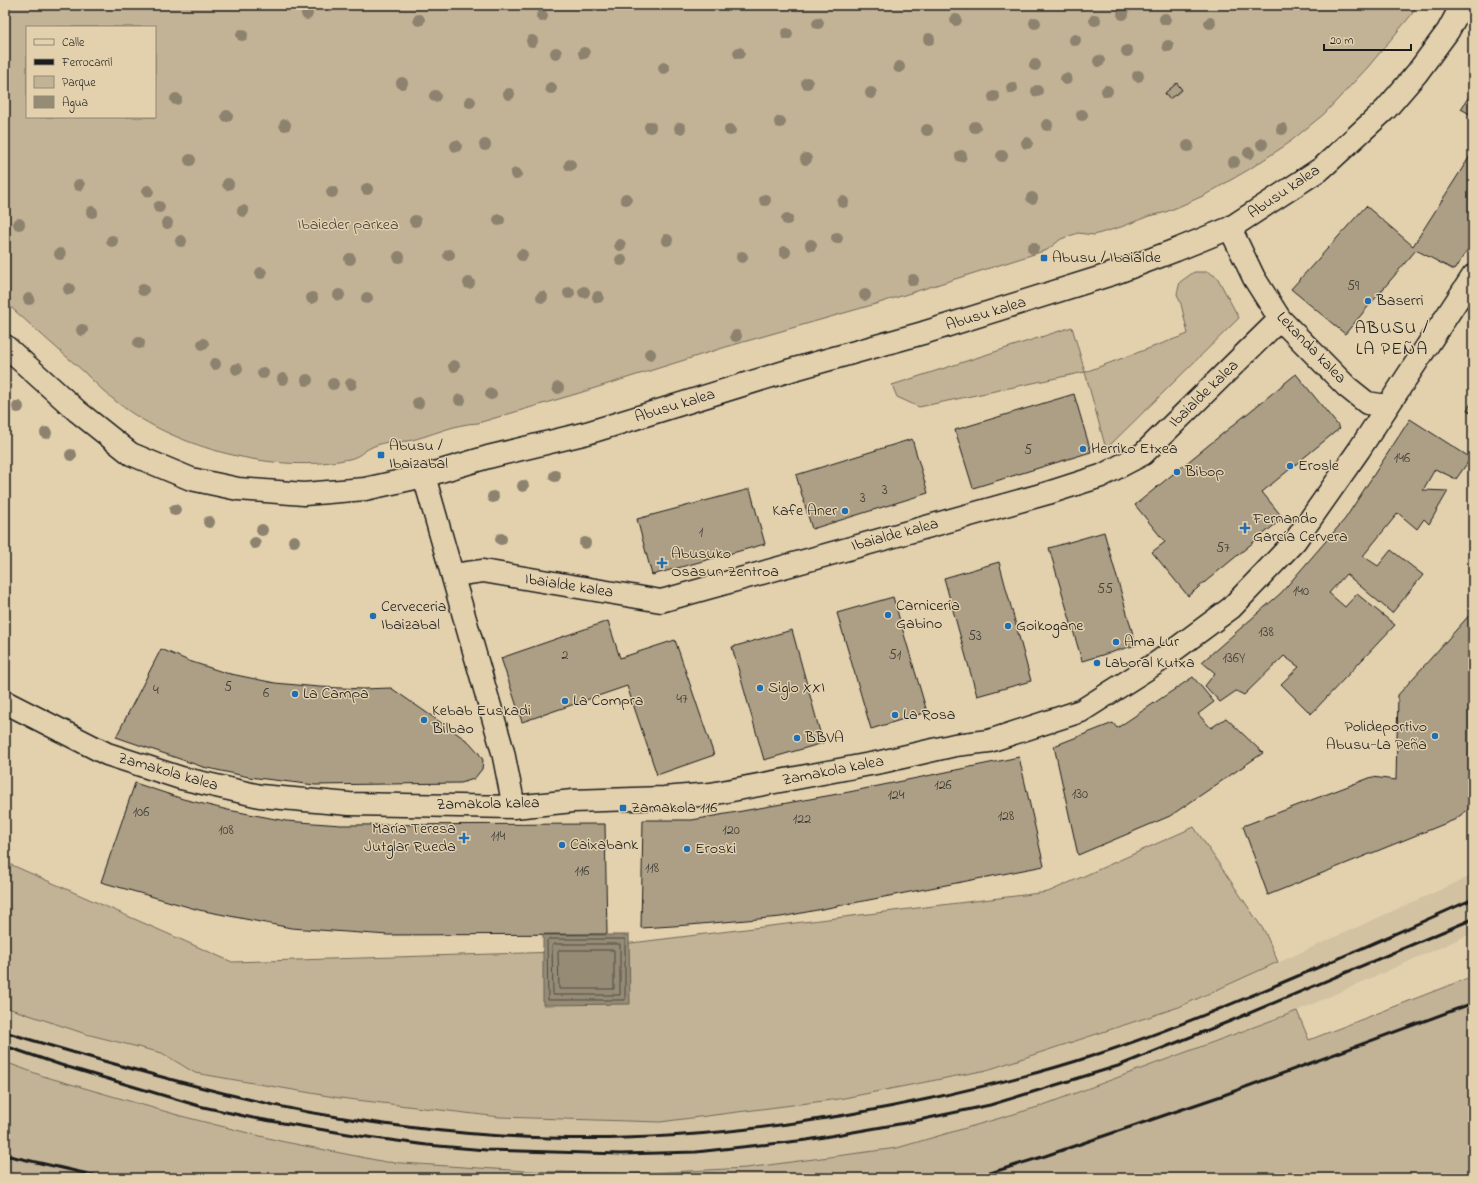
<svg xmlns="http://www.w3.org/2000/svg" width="1478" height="1183" viewBox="0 0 1478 1183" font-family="'Indie Flower',sans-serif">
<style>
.built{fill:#d2c2a2}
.green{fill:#c2b396;stroke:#6f6859;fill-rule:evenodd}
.water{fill:#968c76;stroke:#655f52}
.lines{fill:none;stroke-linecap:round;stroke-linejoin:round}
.shore{stroke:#4d4940;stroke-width:1}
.building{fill:#ac9f86;stroke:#1c1c1c}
.minor-casing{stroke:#1c1c1c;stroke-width:25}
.minor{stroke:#e3d1ae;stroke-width:22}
.rail{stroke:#1c1c1c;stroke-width:3}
.tree{fill:#8d826e}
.poi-dot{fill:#1f6fb2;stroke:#e3d1ae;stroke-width:1.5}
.labels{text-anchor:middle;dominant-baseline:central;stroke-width:3;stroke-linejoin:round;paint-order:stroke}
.number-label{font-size:14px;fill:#403d36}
.street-label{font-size:16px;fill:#1c1c1c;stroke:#e3d1ae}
.park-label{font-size:16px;fill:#46423a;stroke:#e3d1ae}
.poi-label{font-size:16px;fill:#1c1c1c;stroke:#e3d1ae;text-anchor:start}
.quarter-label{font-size:18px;letter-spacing:1px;fill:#1c1c1c;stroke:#e3d1ae}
</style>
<rect width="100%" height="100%" fill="#e3d1ae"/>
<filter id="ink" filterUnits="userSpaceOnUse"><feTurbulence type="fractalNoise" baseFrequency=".025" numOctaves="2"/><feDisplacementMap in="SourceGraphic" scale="8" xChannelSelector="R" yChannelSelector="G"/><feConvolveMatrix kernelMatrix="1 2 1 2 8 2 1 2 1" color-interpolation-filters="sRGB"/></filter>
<g filter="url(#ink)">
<path class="built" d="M1473,875V933L1297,1011L1038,1107L897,1148L746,1168L631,1174L526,1171L386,1162L280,1141L181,1116L43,1076L5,1062V1007L86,1034L162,1053L195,1073L340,1098L499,1117L660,1122L839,1099L987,1070L1179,1007Z"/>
<path class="green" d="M5,5H1417L1412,14L1368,67L1324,114L1286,145L1248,170L1205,195L1178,207L1163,213L1149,216L1121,227L1094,235L1078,233L1061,239L1047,250L879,303L726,347L576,394L478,423C453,424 431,436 408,441C401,442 393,440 387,442C381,444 375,445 370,448C362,452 359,457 349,459C277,475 175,448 118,403C105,393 93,381 82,370C56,348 31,325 5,302ZM27,27H155V117H27Z
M1194,272H1208L1217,277L1239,318L1106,449L1085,372L919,407L897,397L892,385L1072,327L1085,372L1188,334L1181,304L1177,294L1180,282Z
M1194,827L1265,932L1278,962L1179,1007L987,1070L839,1099L660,1122L499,1117L340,1098L195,1073L162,1053L86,1034L5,1007V862L232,962L558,952L1048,892Z
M1473,976V1178H5V1062L43,1076L181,1116L280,1141L386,1162L526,1171L631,1174L746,1168L897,1148L1038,1107L1297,1011L1309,1040Z"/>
<path class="water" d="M543,935H629L630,1004L543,1005Z"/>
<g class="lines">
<path class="shore" d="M549,939H625V1000H548L547,941Z
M554,944H620V995H553L552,946Z
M560,950H614V989H559L558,952Z"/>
</g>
<path class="building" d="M1177,83L1182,90L1169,99L1165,93Z
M1473,90V116L1461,109Z
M1470,156L1473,157V242L1454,270L1416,250L1345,334L1291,289L1366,206L1413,246Z
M1296,374L1340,428L1262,492L1283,518L1188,596L1152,552L1165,542L1135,505Z
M1074,394L1091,452L973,488L955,430Z
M1473,400V414L1467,410Z
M1410,419L1471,458L1456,479L1435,469L1423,490L1448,491L1429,524L1424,519L1417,529L1398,513L1363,556L1378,566L1391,550L1423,575L1392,613L1346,574L1329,593L1345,607L1357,594L1395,625L1311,714L1281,684L1299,667L1284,656L1244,695L1236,691L1220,702L1205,686L1215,673L1202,662L1281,593L1345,519Z
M912,439L928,493L812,529L796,475Z
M750,489L765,544L652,575L637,519Z
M1104,532L1136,645L1082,661L1049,548Z
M999,562L1031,681L977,696L944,578Z
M893,597L927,712L871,729L837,613Z
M1473,611V806L1454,820L1268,895L1243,826L1372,777L1396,780L1398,695Z
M608,621L620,658L675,640L714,755L657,775L627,686L522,722L501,658Z
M792,630L823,743L764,760L732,647Z
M161,649L189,661L226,673L275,683L319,687L363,689L391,688L469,742L478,752L483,760L482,769L474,779L461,783L315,785L249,777L203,767L116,737Z
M1193,677L1214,702L1198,714L1211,728L1226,718L1263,753L1170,816L1078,855L1054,746L1113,723L1117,728Z
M1019,757L1044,866L781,917L689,925L641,928L643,820H692L849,792Z
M135,783L183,799L228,810L286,821L341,825L605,824L607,934L388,935L291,928L199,910L101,882Z"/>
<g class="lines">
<defs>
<path id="minor" d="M1230,228L1254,278L1280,319L1347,387L1367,403L1387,406
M5,346L77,411L131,454L191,479L238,489L304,494L365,489L424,476L488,457L587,433L791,370L923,333L1115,273L1176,250L1230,228L1322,168L1386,109L1417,73L1448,31L1462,5
M424,476L503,752L514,807
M453,575L483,571L661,601L1048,493L1101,476L1143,454L1280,319
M5,702L107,754L181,778L260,796L349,804L514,807L573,801L664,798L711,794L881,762L955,745L989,741L1081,711L1158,662L1231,608L1295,541L1359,450L1473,276"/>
</defs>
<use href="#minor" class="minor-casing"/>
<use href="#minor" class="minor"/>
<path class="rail" d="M5,1032C73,1053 142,1072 211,1090C243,1098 275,1106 308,1112C387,1126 469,1136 550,1138C681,1142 810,1125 937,1097C989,1085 1041,1073 1092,1056C1169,1031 1244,999 1319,967C1370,945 1422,922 1473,899
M5,1046L61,1065L199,1106L253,1118L360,1136L427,1145L486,1150L621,1154L696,1152L807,1140L905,1123L990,1105L1118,1066L1233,1020L1473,919
M5,1155L106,1178
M974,1178L1045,1156L1224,1095L1473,1003"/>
</g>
<g class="tree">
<circle cx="307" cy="14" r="6"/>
<circle cx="1123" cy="14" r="6"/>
<circle cx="542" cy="16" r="6"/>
<circle cx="1165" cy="19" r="6"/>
<circle cx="419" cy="20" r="6"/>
<circle cx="956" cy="20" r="6"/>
<circle cx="1095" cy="20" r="6"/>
<circle cx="818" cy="23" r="6"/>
<circle cx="1035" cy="23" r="6"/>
<circle cx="1210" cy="23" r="6"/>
<circle cx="787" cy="34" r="6"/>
<circle cx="242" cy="35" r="6"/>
<circle cx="929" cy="39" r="6"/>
<circle cx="1075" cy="40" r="6"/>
<circle cx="532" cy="41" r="6"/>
<circle cx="1168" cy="46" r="6"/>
<circle cx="1127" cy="51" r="6"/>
<circle cx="556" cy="53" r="6"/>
<circle cx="584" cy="53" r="6"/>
<circle cx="739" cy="53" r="6"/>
<circle cx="1099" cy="61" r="6"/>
<circle cx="1035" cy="65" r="6"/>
<circle cx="899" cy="67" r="6"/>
<circle cx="664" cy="68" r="6"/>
<circle cx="1138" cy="76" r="6"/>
<circle cx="1066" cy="79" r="6"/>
<circle cx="402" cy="83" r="6"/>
<circle cx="807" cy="83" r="6"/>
<circle cx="551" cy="88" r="6"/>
<circle cx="1012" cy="88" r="6"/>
<circle cx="1037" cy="91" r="6"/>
<circle cx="1107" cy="91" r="6"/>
<circle cx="871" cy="93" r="6"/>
<circle cx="509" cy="94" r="6"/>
<circle cx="435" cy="96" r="6"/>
<circle cx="994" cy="97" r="6"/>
<circle cx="176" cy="99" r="6"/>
<circle cx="470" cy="102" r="6"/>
<circle cx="1082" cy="115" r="6"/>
<circle cx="227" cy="116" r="6"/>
<circle cx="780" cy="122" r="6"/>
<circle cx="285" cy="125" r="6"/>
<circle cx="1047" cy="125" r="6"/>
<circle cx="650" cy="127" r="6"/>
<circle cx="975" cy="127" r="6"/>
<circle cx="680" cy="128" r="6"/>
<circle cx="1282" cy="129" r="6"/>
<circle cx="730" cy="130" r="6"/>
<circle cx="927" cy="130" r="6"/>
<circle cx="1027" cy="143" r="6"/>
<circle cx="1262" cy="144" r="6"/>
<circle cx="485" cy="145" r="6"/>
<circle cx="456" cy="146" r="6"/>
<circle cx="1188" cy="146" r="6"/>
<circle cx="1249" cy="153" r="6"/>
<circle cx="961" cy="156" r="6"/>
<circle cx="1002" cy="156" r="6"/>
<circle cx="806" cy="159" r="6"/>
<circle cx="190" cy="160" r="6"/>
<circle cx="1234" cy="162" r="6"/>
<circle cx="570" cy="165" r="6"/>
<circle cx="516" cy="174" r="6"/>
<circle cx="228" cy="184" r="6"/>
<circle cx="79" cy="185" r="6"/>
<circle cx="367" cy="189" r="6"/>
<circle cx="148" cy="191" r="6"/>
<circle cx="332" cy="192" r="6"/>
<circle cx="1032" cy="198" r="6"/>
<circle cx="626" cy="199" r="6"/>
<circle cx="765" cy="200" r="6"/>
<circle cx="843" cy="202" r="6"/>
<circle cx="159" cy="207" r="6"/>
<circle cx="243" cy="211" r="6"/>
<circle cx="92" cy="212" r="6"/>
<circle cx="787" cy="219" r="6"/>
<circle cx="499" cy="220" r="6"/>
<circle cx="415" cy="221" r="6"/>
<circle cx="167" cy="223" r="6"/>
<circle cx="19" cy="224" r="6"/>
<circle cx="837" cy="238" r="6"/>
<circle cx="667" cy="240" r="6"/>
<circle cx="112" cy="241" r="6"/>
<circle cx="181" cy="241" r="6"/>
<circle cx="620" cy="245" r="6"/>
<circle cx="811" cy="245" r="6"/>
<circle cx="1033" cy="248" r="6"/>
<circle cx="785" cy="252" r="6"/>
<circle cx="60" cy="254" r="6"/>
<circle cx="449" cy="255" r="6"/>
<circle cx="522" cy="255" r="6"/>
<circle cx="399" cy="257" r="6"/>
<circle cx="742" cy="257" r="6"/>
<circle cx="350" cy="259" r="6"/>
<circle cx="621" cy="260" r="6"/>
<circle cx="261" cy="273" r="6"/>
<circle cx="913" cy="280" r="6"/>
<circle cx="469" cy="283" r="6"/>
<circle cx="69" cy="289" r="6"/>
<circle cx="143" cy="290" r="6"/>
<circle cx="584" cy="292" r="6"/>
<circle cx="569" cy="293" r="6"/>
<circle cx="339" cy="295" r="6"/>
<circle cx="865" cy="295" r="6"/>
<circle cx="542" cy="297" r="6"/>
<circle cx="598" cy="297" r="6"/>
<circle cx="312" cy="298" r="6"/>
<circle cx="367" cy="298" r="6"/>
<circle cx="29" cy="299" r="6"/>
<circle cx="82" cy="330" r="6"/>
<circle cx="736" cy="336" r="6"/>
<circle cx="139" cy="343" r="6"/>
<circle cx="203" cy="344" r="6"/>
<circle cx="650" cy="354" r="6"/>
<circle cx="215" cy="364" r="6"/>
<circle cx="454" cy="366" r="6"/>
<circle cx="237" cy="369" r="6"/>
<circle cx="263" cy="373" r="6"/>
<circle cx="283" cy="379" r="6"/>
<circle cx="307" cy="380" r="6"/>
<circle cx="333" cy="384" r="6"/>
<circle cx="351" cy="384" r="6"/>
<circle cx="558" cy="388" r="6"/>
<circle cx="491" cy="394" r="6"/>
<circle cx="460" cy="400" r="6"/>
<circle cx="418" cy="403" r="6"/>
<circle cx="18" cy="407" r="6"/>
<circle cx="46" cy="433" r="6"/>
<circle cx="71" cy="455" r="6"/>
<circle cx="555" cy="476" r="6"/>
<circle cx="523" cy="486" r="6"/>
<circle cx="493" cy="497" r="6"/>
<circle cx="175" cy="510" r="6"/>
<circle cx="209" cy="522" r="6"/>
<circle cx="262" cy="530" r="6"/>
<circle cx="501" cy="539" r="6"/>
<circle cx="294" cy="541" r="6"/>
<circle cx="255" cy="543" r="6"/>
<circle cx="585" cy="543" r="6"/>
</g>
</g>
<g class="poi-dot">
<rect x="1040" y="254" width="8" height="8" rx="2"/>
<circle cx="1368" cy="301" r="4"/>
<circle cx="1083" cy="449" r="4"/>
<rect x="377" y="451" width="8" height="8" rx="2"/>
<circle cx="1290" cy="466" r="4"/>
<circle cx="1177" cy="472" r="4"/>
<circle cx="845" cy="511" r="4"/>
<path d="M1243 522h4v4h4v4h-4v4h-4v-4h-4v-4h4z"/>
<path d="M660 557h4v4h4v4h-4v4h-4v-4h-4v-4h4z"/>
<circle cx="888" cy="615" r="4"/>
<circle cx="373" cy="616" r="4"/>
<circle cx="1008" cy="626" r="4"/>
<circle cx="1116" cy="642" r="4"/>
<circle cx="1097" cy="663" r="4"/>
<circle cx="760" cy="688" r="4"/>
<circle cx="295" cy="694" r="4"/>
<circle cx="565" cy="701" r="4"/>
<circle cx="895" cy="715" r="4"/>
<circle cx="424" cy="720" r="4"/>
<circle cx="1435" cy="736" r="4"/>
<circle cx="797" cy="738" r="4"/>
<rect x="619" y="804" width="8" height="8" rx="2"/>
<path d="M462 832h4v4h4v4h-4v4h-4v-4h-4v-4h4z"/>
<circle cx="562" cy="845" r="4"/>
<circle cx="687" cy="849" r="4"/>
</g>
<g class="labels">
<g class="number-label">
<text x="1353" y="286">59</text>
<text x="1028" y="450">5</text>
<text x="1402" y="458">146</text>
<text x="885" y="490">3</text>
<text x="863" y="498">3</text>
<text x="701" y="532">1</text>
<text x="1223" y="548">57</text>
<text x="1105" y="589">55</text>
<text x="1301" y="591">140</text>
<text x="1266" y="632">138</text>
<text x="975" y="636">53</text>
<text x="565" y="655">2</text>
<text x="895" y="655">51</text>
<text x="1234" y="658">136Y</text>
<text x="228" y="687">5</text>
<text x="156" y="690">4</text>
<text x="266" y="693">6</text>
<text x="682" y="699">47</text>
<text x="943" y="785">126</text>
<text x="1080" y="794">130</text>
<text x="896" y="795">124</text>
<text x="141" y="812">106</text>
<text x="1006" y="816">128</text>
<text x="802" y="819">122</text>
<text x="226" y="830">108</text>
<text x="731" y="830">120</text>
<text x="498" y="836">114</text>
<text x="652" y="868">118</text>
<text x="582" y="871">116</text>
</g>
<g class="street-label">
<text transform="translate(1284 192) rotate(-34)">Abusu kalea</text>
<text transform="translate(986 314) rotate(-17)">Abusu kalea</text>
<text transform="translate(1311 348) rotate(46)">Lekanda kalea</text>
<text transform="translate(1204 394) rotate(-44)">Ibaialde kalea</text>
<text transform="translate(675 406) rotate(-17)">Abusu kalea</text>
<text transform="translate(895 535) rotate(-15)">Ibaialde kalea</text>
<text transform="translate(569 586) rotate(9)">Ibaialde kalea</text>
<text transform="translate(833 771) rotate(-11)">Zamakola kalea</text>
<text transform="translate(168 772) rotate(16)">Zamakola kalea</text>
<text transform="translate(488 804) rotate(-1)">Zamakola kalea</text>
</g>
<g class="park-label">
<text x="348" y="225">Ibaieder parkea</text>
</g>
<g class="poi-label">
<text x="1052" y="258">Abusu / Ibaialde</text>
<text x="1376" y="301">Baserri</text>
<text x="389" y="446">Abusu /<tspan x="389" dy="18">Ibaizabal</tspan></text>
<text x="1091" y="449">Herriko Etxea</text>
<text x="1298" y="466">Erosle</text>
<text x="1185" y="472">Bibop</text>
<text x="837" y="511" text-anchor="end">Kafe Aner</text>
<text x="1253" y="519">Fernando<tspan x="1253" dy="18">García Cervera</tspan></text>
<text x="671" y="554">Abusuko<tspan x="671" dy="18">Osasun Zentroa</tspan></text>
<text x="896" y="606">Carnicería<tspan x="896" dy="18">Gabino</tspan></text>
<text x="381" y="607">Cerveceria<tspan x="381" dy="18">Ibaizabal</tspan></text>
<text x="1016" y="626">Goikogane</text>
<text x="1124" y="642">Ama Lur</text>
<text x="1105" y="663">Laboral Kutxa</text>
<text x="768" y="688">Siglo XXI</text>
<text x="303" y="694">La Campa</text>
<text x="573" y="701">La Compra</text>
<text x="432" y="711">Kebab Euskadi<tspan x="432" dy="18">Bilbao</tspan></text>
<text x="903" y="715">La Rosa</text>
<text x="1427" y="727" text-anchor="end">Polideportivo<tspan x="1427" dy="18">Abusu-La Peña</tspan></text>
<text x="805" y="738">BBVA</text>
<text x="631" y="808">Zamakola 116</text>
<text x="456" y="829" text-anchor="end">María Teresa<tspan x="456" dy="18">Jutglar Rueda</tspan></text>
<text x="570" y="845">Caixabank</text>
<text x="695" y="849">Eroski</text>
</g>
<g class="quarter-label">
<text x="1392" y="329">ABUSU /<tspan x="1392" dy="21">LA PEÑA</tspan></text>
</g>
</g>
<rect width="1478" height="1183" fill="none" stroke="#e3d1ae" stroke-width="20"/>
<rect x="10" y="10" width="1458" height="1163" fill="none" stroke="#1c1c1c" stroke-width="1.5" filter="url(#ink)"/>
<rect x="26" y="26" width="130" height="92" fill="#e3d1ae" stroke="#938974"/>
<rect x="34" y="39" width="20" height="6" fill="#e3d1ae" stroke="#938974"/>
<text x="62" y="46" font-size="12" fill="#1c1c1c">Calle</text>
<rect x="34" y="59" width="20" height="6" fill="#1c1c1c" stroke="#938974"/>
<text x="62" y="66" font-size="12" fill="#1c1c1c">Ferrocarril</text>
<rect x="34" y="76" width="20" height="12" fill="#c2b396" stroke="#938974"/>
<text x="62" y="86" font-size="12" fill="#1c1c1c">Parque</text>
<rect x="34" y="96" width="20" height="12" fill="#968c76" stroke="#938974"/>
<text x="62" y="106" font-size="12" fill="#1c1c1c">Agua</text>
<path d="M1324 44v6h87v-6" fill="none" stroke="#1c1c1c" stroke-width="2"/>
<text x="1330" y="44" font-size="12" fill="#1c1c1c" stroke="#e3d1ae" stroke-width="3" paint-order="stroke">20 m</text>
</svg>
